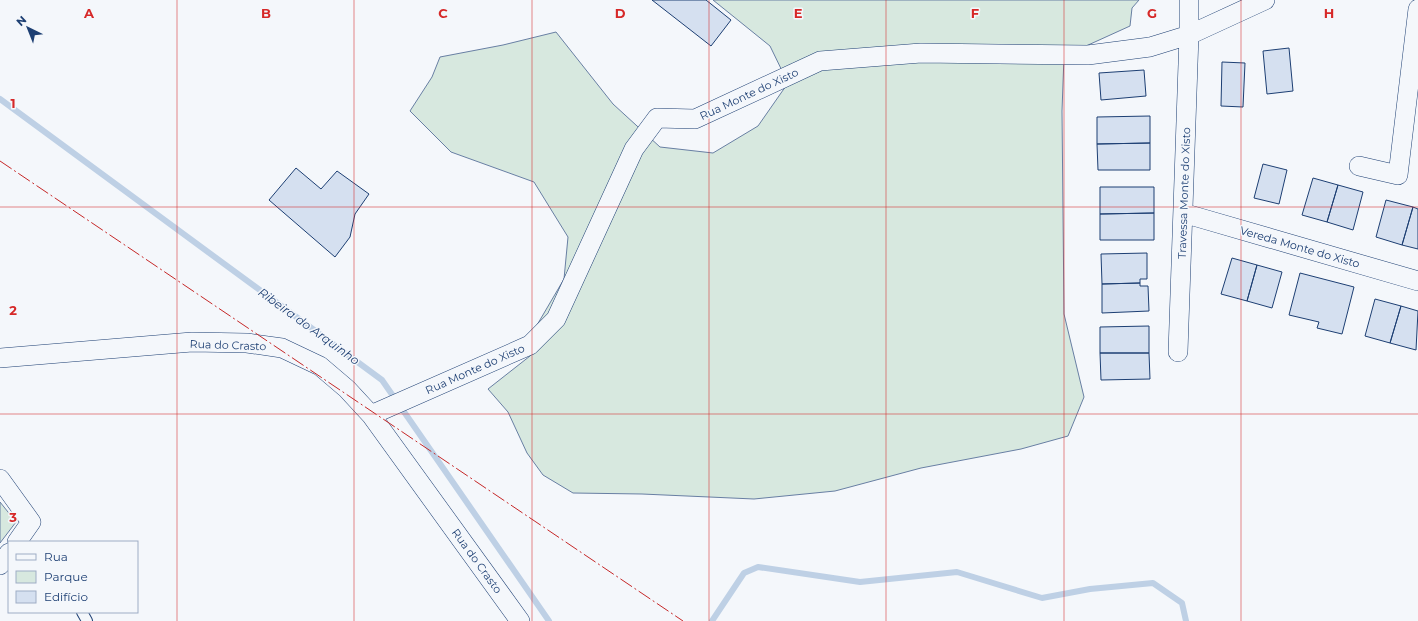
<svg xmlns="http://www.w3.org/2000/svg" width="1418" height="621" viewBox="0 0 1418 621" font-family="Montserrat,sans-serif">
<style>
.green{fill:#d7e8df;stroke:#687fa3}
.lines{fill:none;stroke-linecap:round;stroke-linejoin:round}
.stream{stroke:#bed0e5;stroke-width:6}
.building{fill:#d5e0f0;stroke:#1d3f73}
.service-casing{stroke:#1d3f73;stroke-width:12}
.minor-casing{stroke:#1d3f73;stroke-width:20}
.service{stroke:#f4f7fb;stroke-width:10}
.minor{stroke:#f4f7fb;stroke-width:19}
.power{stroke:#c62828;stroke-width:1;stroke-dasharray:14 3 2 3;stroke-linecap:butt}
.grid{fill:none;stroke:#d62828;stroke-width:1;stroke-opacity:0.55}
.labels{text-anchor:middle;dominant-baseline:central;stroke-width:3;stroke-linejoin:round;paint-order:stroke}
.street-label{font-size:11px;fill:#1d3f73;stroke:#f4f7fb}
.water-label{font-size:12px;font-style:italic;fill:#1d3f73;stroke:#f4f7fb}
.grid-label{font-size:13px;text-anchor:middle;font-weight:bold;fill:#d62828;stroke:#f4f7fb;stroke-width:3;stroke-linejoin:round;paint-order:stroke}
</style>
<rect width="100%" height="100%" fill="#f4f7fb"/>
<path class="green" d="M713,0H1139L1132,8L1130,26L1064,56L1062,111L1064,314L1084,397L1068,436L1021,449L921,468L835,491L754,499L642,494L573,493L543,475L527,453L508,412L488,389L530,356L537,325L564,279L568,237L534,182L451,152L410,111L432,77L440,57L503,45L556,32L613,104L660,147L713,153L758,126L788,83L770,46Z
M0,502L16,522L0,543Z"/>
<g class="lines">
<path class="stream" d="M0,99L382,380L549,621
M712,621L744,573L758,567L860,582L957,572L1042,598L1090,589L1153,583L1182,603L1186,621"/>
</g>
<path class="building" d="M652,0H706L731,20L711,46Z
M1289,48L1293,91L1267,94L1263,51Z
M1222,62L1245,63L1243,107L1221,106Z
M1144,70L1146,96L1101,100L1099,73Z
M1150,116V143L1097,144V117Z
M1150,143V170H1098L1097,144Z
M1263,164L1287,170L1279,204L1254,198Z
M296,168L321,189L337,171L369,194L355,214L350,237L335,257L269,200Z
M1313,178L1338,185L1327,222L1302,215Z
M1338,185L1363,192L1353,230L1327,222Z
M1100,187H1154V213L1100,214Z
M1386,200L1413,207L1402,245L1376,237Z
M1413,207L1418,209V249L1402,245Z
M1154,213V240H1100V214Z
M1147,253V279H1140V283L1102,284L1101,254Z
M1232,258L1257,265L1247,301L1221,294Z
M1257,265L1282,272L1272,308L1247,301Z
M1300,273L1354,287L1342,334L1317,328L1319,322L1289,315Z
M1140,283V286H1148L1149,311L1102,313V284Z
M1375,299L1401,306L1390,343L1365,336Z
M1401,306L1418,311L1416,350L1390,343Z
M1149,326V353H1100V327Z
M1100,353H1149L1150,379L1101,380Z"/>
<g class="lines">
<defs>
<path id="service" d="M82,612L87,621"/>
<path id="minor" d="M1359,166L1398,175L1418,9
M1183,213L1418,281
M1178,352L1189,35V0
M0,358L192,342L247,343L282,348L320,366L347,389L371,415L520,621
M371,415L530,345L556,319L634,149L657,118L695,119L820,61L921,53L1088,55L1150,47L1189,35L1265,0
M0,479L31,522L17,542
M0,565L9,553"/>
</defs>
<use href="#service" class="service-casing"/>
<use href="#minor" class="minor-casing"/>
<use href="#service" class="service"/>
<use href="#minor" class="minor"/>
<path class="power" d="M0,161L683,621"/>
</g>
<path class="grid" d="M177,0V621M354,0V621M532,0V621M709,0V621M886,0V621M1064,0V621M1241,0V621M0,207H1418M0,414H1418"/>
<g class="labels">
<g class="street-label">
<text transform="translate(749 94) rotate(-25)">Rua Monte do Xisto</text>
<text transform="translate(1184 193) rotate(-88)">Travessa Monte do Xisto</text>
<text transform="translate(1300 247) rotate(16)">Vereda Monte do Xisto</text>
<text transform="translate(228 345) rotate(2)">Rua do Crasto</text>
<text transform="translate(475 369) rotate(-24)">Rua Monte do Xisto</text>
<text transform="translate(477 561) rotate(54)">Rua do Crasto</text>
</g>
<g class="water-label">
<text transform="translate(309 326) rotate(36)">Ribeira do Arquinho</text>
</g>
</g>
<g class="grid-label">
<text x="89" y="18">A</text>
<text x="266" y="18">B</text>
<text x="443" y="18">C</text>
<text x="620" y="18">D</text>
<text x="798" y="18">E</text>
<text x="975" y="18">F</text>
<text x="1152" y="18">G</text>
<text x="1329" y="18">H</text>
<text x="13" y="108">1</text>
<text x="13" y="315">2</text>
<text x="13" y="522">3</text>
</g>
<rect x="8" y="541" width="130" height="72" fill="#f4f7fb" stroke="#9eadc5"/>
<rect x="16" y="554" width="20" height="6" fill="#f4f7fb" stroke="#9eadc5"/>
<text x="44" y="561" font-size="12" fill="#1d3f73">Rua</text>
<rect x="16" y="571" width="20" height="12" fill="#d7e8df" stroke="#9eadc5"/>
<text x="44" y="581" font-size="12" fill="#1d3f73">Parque</text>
<rect x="16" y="591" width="20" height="12" fill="#d5e0f0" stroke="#9eadc5"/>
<text x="44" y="601" font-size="12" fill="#1d3f73">Edifício</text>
<g transform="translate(28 28) rotate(317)" stroke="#f4f7fb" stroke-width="3" paint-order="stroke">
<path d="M0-3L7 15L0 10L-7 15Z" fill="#1d3f73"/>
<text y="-6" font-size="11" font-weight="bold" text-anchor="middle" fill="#1d3f73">N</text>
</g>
</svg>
